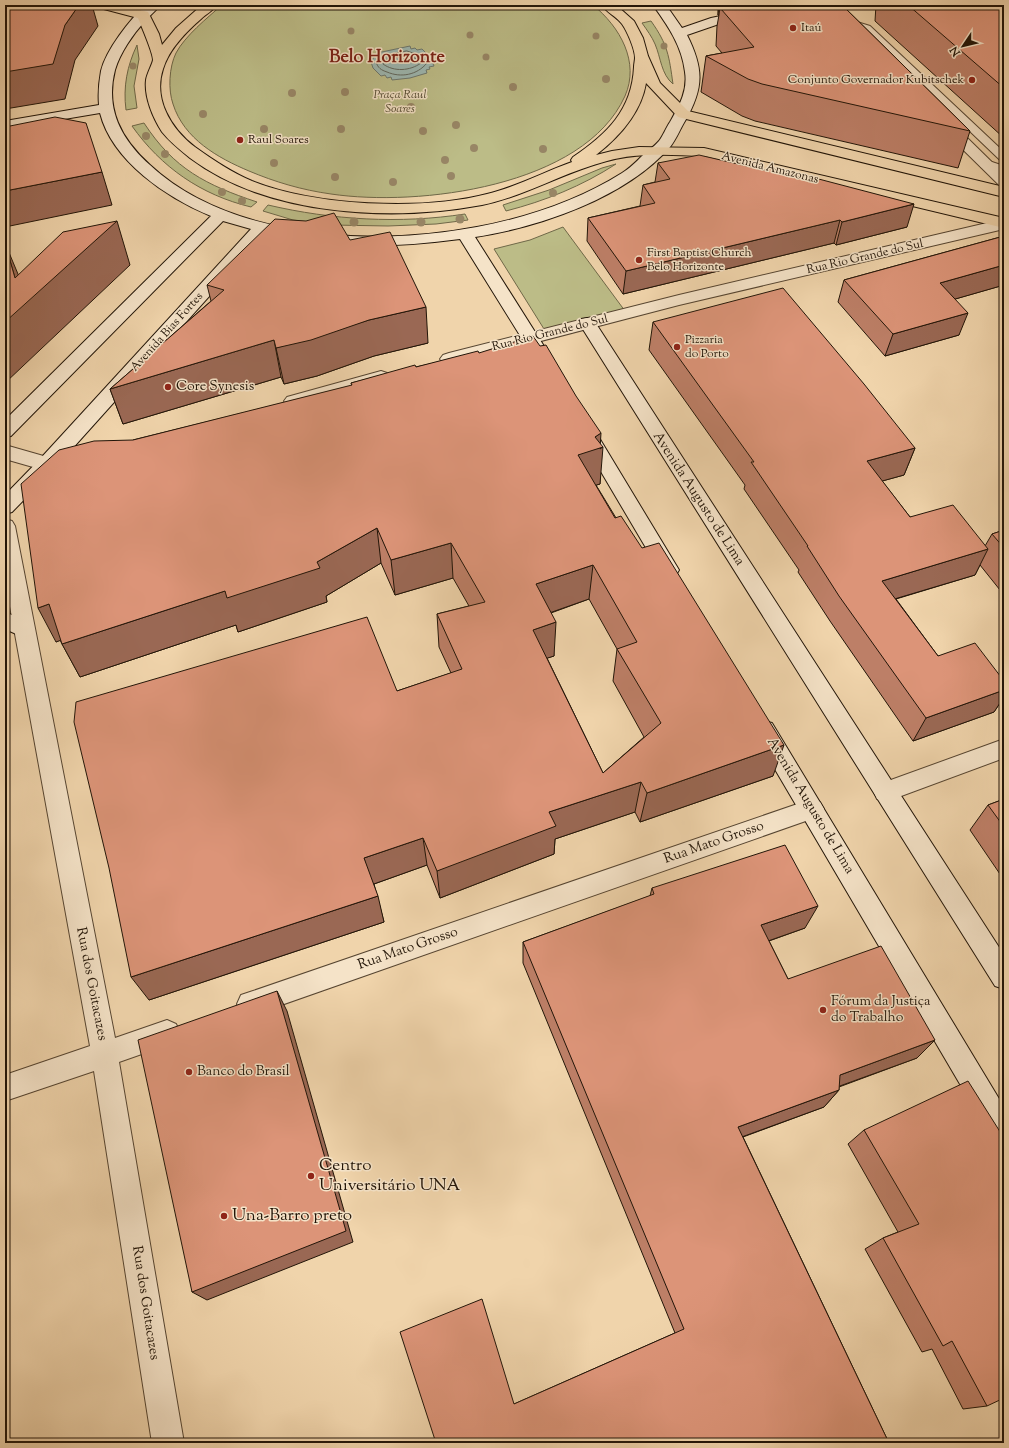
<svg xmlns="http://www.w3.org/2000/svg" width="1009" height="1448" viewBox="0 0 1009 1448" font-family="'Sorts Mill Goudy',serif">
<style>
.green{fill:#bcbc87;stroke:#6f6848}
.water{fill:#9cb7b1;stroke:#6b766d}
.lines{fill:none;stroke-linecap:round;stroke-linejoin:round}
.shore{stroke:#5f665c;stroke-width:1}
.service-casing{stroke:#564531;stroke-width:2}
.minor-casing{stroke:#564531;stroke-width:2}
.tertiary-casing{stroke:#564531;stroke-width:2}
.secondary-casing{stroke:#221508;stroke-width:2}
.primary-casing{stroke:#221508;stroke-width:2}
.service{fill:#f5e3c8;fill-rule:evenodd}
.minor{fill:#f5e3c8;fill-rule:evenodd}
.tertiary{fill:#f5e3c8;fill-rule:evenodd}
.secondary{fill:#f5e3c8;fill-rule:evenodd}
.primary{fill:#f0d4ab;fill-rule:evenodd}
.tree{fill:#988666}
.wall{fill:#bd7f67;stroke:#221508;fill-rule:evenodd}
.shaded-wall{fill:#9a6854;stroke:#221508}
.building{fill:#dc9478;stroke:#221508;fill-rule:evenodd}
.poi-dot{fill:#8f2418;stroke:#f5e3c8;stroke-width:1.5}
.labels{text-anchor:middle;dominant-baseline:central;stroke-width:3;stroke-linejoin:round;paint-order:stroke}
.far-poi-label{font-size:12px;fill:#221508;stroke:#f5e3c8;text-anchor:start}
.far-park-label{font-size:12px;font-style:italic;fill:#50472e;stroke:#f5e3c8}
.far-street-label{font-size:12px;fill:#221508;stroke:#f5e3c8}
.poi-label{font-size:14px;fill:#221508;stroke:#f5e3c8;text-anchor:start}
.street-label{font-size:14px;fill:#221508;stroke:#f5e3c8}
.near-poi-label{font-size:17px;fill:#221508;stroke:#f5e3c8;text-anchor:start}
.far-town-label{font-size:18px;font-weight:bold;fill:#7a1f14;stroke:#f5e3c8}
</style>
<rect width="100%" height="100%" fill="#f0d4ab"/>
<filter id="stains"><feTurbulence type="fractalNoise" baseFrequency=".005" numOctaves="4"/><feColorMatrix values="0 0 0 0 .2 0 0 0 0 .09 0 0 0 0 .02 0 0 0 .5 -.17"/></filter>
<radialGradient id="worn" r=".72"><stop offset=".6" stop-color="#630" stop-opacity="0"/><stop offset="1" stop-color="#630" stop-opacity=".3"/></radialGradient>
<path class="green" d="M222,5H593C620,27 640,62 625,96C584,187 418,207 331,194C302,190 275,182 249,171C218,158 184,139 173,104C168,90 169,67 176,53C185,36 207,18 222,5Z
M651,21C668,45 669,56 673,84C661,74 661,58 655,44C652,37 647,30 642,23Z
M137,45L139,59L134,86L137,108L126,110C123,87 127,66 137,45Z
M144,123C174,169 206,185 257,202L251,207C201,195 161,167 132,126Z
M616,164C582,186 545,201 506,211L503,205L549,190L602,168Z
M268,205C332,220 400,224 465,214L468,220L436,224L388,226L332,225L293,220L263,211Z
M563,227L625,311L544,329L494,249L530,240Z"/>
<path class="water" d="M410,46L411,49L415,48L417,50L422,49L430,57L434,66L429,67L430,69L426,70L427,73L410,78L392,80L391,77L387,78L385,75L381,76L373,68L370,59L374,58L373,56L378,55L377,53Z"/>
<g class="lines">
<path class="shore" d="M407,51L422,56L427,63C417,75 401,78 387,72C381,70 378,68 376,62L382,56Z
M406,56L418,59L421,63C410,71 394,72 383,64L385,60Z"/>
<defs>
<path id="service" d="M844,18L870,26L1004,152V161L1000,160L864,30L841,23L839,21Z"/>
<path id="minor" d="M986,160L1004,166V177L981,167L979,164L981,161Z
M5,519L12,521L15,526L115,1038L167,1020L176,1024L180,1033L176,1042L119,1062L184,1443H152L94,1071L5,1101V1075L90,1046L5,579Z
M1004,739V758L885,802L877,799L874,792L877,785Z
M812,799L820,802L824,809L820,816L250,1016L241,1013L237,1004L241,995L250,992Z"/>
<path id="tertiary" d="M945,120L950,121L1004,174V187L999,185L940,127L938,124L940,121Z
M1004,219V229L679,305L449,365L443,363L440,359L443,355L449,353L679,295Z
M381,371L387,373L390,377L387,381L293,407L287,405L284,401L287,397Z
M5,445L47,457L68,452L75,454L77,459L75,464L47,471L5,459Z"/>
<path id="secondary" d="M146,5H160C156,11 150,15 145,21C133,34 120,53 115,70C105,109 121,139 150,165C196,208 263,227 325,234C421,244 539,225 622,173C629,169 636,162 642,156C647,151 654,147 659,141C663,136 666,128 670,122C679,106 688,91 685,72C682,46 668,26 653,5H666L682,28L711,18L773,5H798L797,8L719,24L687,35C704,69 704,88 685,121C680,129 676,140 670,147C625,198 540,227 475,237L554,362L551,366L545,368L539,366L460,239C415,245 371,248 326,244C306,242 285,237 266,233L54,469L12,512L5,514V495L40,459L251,229L223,221L11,436L5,437V420L211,216C167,198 112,161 100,113L5,129V121L99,105C98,94 99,82 101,71C106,50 130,19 146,5Z
M587,318L593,319L1004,955V989L995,986L579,323L581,319Z
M586,425L592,426L676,565L679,570L676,575L669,578L662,575L577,431L580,426Z
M5,612L30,623L33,629L30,635L23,637L5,629Z
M764,721L772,723L1004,1107V1146L994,1142L756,737L753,730L756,723Z"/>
<path id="primary" d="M99,5H120L148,12L159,34L162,45L176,28L202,5H216C213,11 206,14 201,19C186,32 169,49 163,69C153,99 171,129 195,147C213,160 231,172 252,181C315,206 422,211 487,194C516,187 544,172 572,162L571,160L573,157C607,134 632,110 634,67C634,64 635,60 635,58C635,49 627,31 622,24C616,16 607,13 602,5H616L634,21L643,38L648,56L660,83L688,111L1004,187V197L678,117L646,83C641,113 619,137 596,155L612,151L639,147L704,148L1004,218V228L704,156C672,155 638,152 607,161C564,172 526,196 482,205C391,222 267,216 190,158C180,150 170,142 162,132C153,118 144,97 146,80C147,73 152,65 153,60C153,53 141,25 138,18L100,8Z"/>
</defs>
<use href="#service" class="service-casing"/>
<use href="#minor" class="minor-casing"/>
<use href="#tertiary" class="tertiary-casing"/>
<use href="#secondary" class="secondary-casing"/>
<use href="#primary" class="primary-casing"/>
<use href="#service" class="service"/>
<use href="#minor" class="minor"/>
<use href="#tertiary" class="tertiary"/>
<use href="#secondary" class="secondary"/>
<use href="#primary" class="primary"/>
</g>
<g class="tree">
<circle cx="351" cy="31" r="3.5"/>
<circle cx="470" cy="35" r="3.5"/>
<circle cx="596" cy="36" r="3.5"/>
<circle cx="664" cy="46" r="3.5"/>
<circle cx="486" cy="57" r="3.5"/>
<circle cx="133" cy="66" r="3.5"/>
<circle cx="606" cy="79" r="4"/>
<circle cx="513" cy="87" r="4"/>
<circle cx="345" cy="92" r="4"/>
<circle cx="292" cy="93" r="4"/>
<circle cx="411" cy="107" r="4"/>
<circle cx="203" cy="114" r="4"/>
<circle cx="456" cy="125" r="4"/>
<circle cx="264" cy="129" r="4"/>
<circle cx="341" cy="129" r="4"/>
<circle cx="423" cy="131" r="4"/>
<circle cx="146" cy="136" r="4"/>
<circle cx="474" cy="148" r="4"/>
<circle cx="543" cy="149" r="4"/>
<circle cx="165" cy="154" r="4"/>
<circle cx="445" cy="160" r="4"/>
<circle cx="274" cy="163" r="4"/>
<circle cx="451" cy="176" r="4"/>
<circle cx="335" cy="177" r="4"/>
<circle cx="393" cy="182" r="4"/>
<circle cx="222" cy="192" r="4"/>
<circle cx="553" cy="193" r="4"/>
<circle cx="242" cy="201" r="4"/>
<circle cx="460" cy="219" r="4.5"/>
<circle cx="354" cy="222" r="4.5"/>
<circle cx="421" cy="222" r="4.5"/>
</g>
<path class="wall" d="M718,5H842L970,131L958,168L755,121L742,116L701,92L706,56L722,53L716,46L717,26L719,15H718Z
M876,5H1004V138L875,21Z
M658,163L764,170L778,172L907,227L836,245L834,243L623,294L587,241L588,218L640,206L643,185L655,182Z
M1004,236V285L955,299L959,335L885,356L838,302L844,280Z
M350,240L428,343L374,356L317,376L284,384L281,377L123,424L110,389L211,301L207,285Z
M653,322L915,448L904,475L882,481L910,517L985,546L992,534L1004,530V595L980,565L975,575L896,599L938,656L1004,681V697L994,712L913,741L830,621L798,572L799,570L744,489L745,485L649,350Z
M479,353L600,444V484L596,485L773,776L640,822L635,812L555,839L554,854L440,898L427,865L374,884L384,922L149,1000L397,691L451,673L439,647L437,614L469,606L453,578L395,595L381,563L326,596L327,602L238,632L236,625L80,677L62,644L60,640L56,642L133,440L352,386L351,383L416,367ZM589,599L617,649L613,681L644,737L603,773L547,658L554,656L551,613Z
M1004,799V880L970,830L988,805Z
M652,888L805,928L769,941L788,979L935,1040L917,1058L839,1087V1090L824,1107L743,1137L889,1443L514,1404L675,1333L523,963V942L650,896Z
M864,1130L1004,1138L987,1406L963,1409L932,1349L922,1352L865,1249L883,1238L898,1232L848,1144Z"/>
<path class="shaded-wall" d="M79,5H92L98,26L75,60L65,99L5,109V72L65,25Z
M719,5H720L719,15H718Z
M102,172L112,205L5,227V191Z
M914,204L907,227L836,245L842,222Z
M840,220L834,243L623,294L626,271Z
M117,221L130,265L5,383V322L15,278L5,243L23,286Z
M1004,265V285L931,306L940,283Z
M426,307L428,343L374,356L317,376L284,384L276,348L369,320Z
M968,313L959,335L885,356L893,334Z
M274,340L281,377L123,424L110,389Z
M601,433L600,449L603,447L600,484L576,491L578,455L595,437Z
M915,448L904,475L857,488L867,461Z
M377,528L381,563L326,596L327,602L238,632L236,625L80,677L62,644L225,591L317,562Z
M451,543L453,578L395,595L391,560Z
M988,549L975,575L871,606L882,581Z
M593,565L589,599L535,618L536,584Z
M49,604L67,638L56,642L38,608Z
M556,622L554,656L532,663L533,630Z
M1004,690V697L994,712L913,741L926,718Z
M784,745L773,776L640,822L647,793Z
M641,782L635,812L555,839L554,854L440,898L437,871L549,812Z
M423,838L427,865L371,885L364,858Z
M378,896L384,922L149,1000L131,977Z
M818,906L805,928L751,947L761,925Z
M277,991L287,1011L353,1242L207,1300L192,1292Z
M935,1040L917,1058L826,1091L840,1075Z
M839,1090L824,1107L728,1142L738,1127Z"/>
<path class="building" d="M5,5H79L65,25L53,64L5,72Z
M722,5H842L970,131L762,84L748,79L706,56L754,47L721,9Z
M908,5H1004V88Z
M55,117L86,123L102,172L5,191V127Z
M699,155L764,170L774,168L778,172L809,179L811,177L914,204L842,222L840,220L626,271L588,218L655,203L643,185L670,179L658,163Z
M334,213L350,240L390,232L426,307L369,320L311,340L276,348L274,340L110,389L224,290L207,285L275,219L306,221Z
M117,221L5,322V243L15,278L63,232Z
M1004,236V265L940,283L968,313L893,334L844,280Z
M783,288L864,384L915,448L867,461L910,517L953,505L988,549L882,581L938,656L975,643L1004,681V690L926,718L839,596L807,546H808L751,462H754L653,322Z
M533,336L540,346L546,345L576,396L601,433L595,437L603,447L578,455L615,518L621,516L642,548L659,543L784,745L647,793L641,782L549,812L556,826L437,871L423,838L364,858L378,896L131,977L109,868L74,722L76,702L367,617L397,691L462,669L437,614L485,602L451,543L391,560L377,528L317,562L320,568L227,598L225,591L62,644L49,604L38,608L21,484L59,450L94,441L133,440L352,385L351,383L415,365L416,367L478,351L479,353ZM593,565L637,642L617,649L661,723L603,773L533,630L556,622L536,584Z
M1004,530V548L992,534Z
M1004,799V827L988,805Z
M785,845L818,906L761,925L788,979L881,946L935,1040L840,1075L839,1090L738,1127L889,1443H436L400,1332L482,1299L514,1404L684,1329L523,942L654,894L652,888Z
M277,991L346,1231L192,1292L138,1040Z
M968,1081L1004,1138V1398L987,1406L952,1341L943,1346L883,1238L919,1224L864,1130Z"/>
<g class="poi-dot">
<circle cx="793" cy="28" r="4"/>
<circle cx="972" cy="80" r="4"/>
<circle cx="240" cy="140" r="4"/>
<circle cx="639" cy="260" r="4"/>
<circle cx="677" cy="347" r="4"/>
<circle cx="168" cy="387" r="4"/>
<circle cx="823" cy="1010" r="4"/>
<circle cx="189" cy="1072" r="4"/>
<circle cx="311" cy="1176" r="4"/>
<circle cx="224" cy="1216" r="4"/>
</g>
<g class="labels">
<g class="far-poi-label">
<text x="801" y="28">Itaú</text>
<text x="964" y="80" text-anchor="end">Conjunto Governador Kubitschek</text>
<text x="248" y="140">Raul Soares</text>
<text x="647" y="253">First Baptist Church<tspan x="647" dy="14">Belo Horizonte</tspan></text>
<text x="685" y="340">Pizzaria<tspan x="685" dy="14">do Porto</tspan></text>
</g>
<g class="far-park-label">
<text x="400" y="95">Praça Raul<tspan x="400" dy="14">Soares</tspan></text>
</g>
<g class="far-street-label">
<text transform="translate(770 168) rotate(14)">Avenida Amazonas</text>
<text transform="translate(865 257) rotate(-13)">Rua Rio Grande do Sul</text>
<text transform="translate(167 332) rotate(-48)">Avenida Bias Fortes</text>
<text transform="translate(550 333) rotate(-14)">Rua Rio Grande do Sul</text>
</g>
<g class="poi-label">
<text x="176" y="387">Core Synesis</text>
<text x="831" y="1002">Fórum da Justiça<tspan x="831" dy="16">do Trabalho</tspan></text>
<text x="197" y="1072">Banco do Brasil</text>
</g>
<g class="street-label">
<text transform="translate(698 499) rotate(57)">Avenida Augusto de Lima</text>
<text transform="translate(810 806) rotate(59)">Avenida Augusto de Lima</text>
<text transform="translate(714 843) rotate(-19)">Rua Mato Grosso</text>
<text transform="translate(408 949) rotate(-19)">Rua Mato Grosso</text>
<text transform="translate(91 984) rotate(79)">Rua dos Goitacazes</text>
<text transform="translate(145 1303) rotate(81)">Rua dos Goitacazes</text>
</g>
<g class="near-poi-label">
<text x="319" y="1166">Centro<tspan x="319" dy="20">Universitário UNA</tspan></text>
<text x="232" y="1216">Una-Barro preto</text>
</g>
<g class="far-town-label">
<text x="387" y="58">Belo Horizonte</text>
</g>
</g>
<rect width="1009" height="1448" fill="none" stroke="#f0d4ab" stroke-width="20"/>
<rect x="6" y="6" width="997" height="1436" fill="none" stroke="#221508" stroke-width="2"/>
<rect x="10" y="10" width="989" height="1428" fill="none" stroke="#221508"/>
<g transform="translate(963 46) rotate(235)" stroke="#f5e3c8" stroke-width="3" paint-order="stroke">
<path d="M0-3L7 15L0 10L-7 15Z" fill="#221508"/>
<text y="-6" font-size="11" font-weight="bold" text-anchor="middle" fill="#221508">N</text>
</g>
<rect width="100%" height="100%" filter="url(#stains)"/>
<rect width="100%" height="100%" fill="url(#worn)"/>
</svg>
